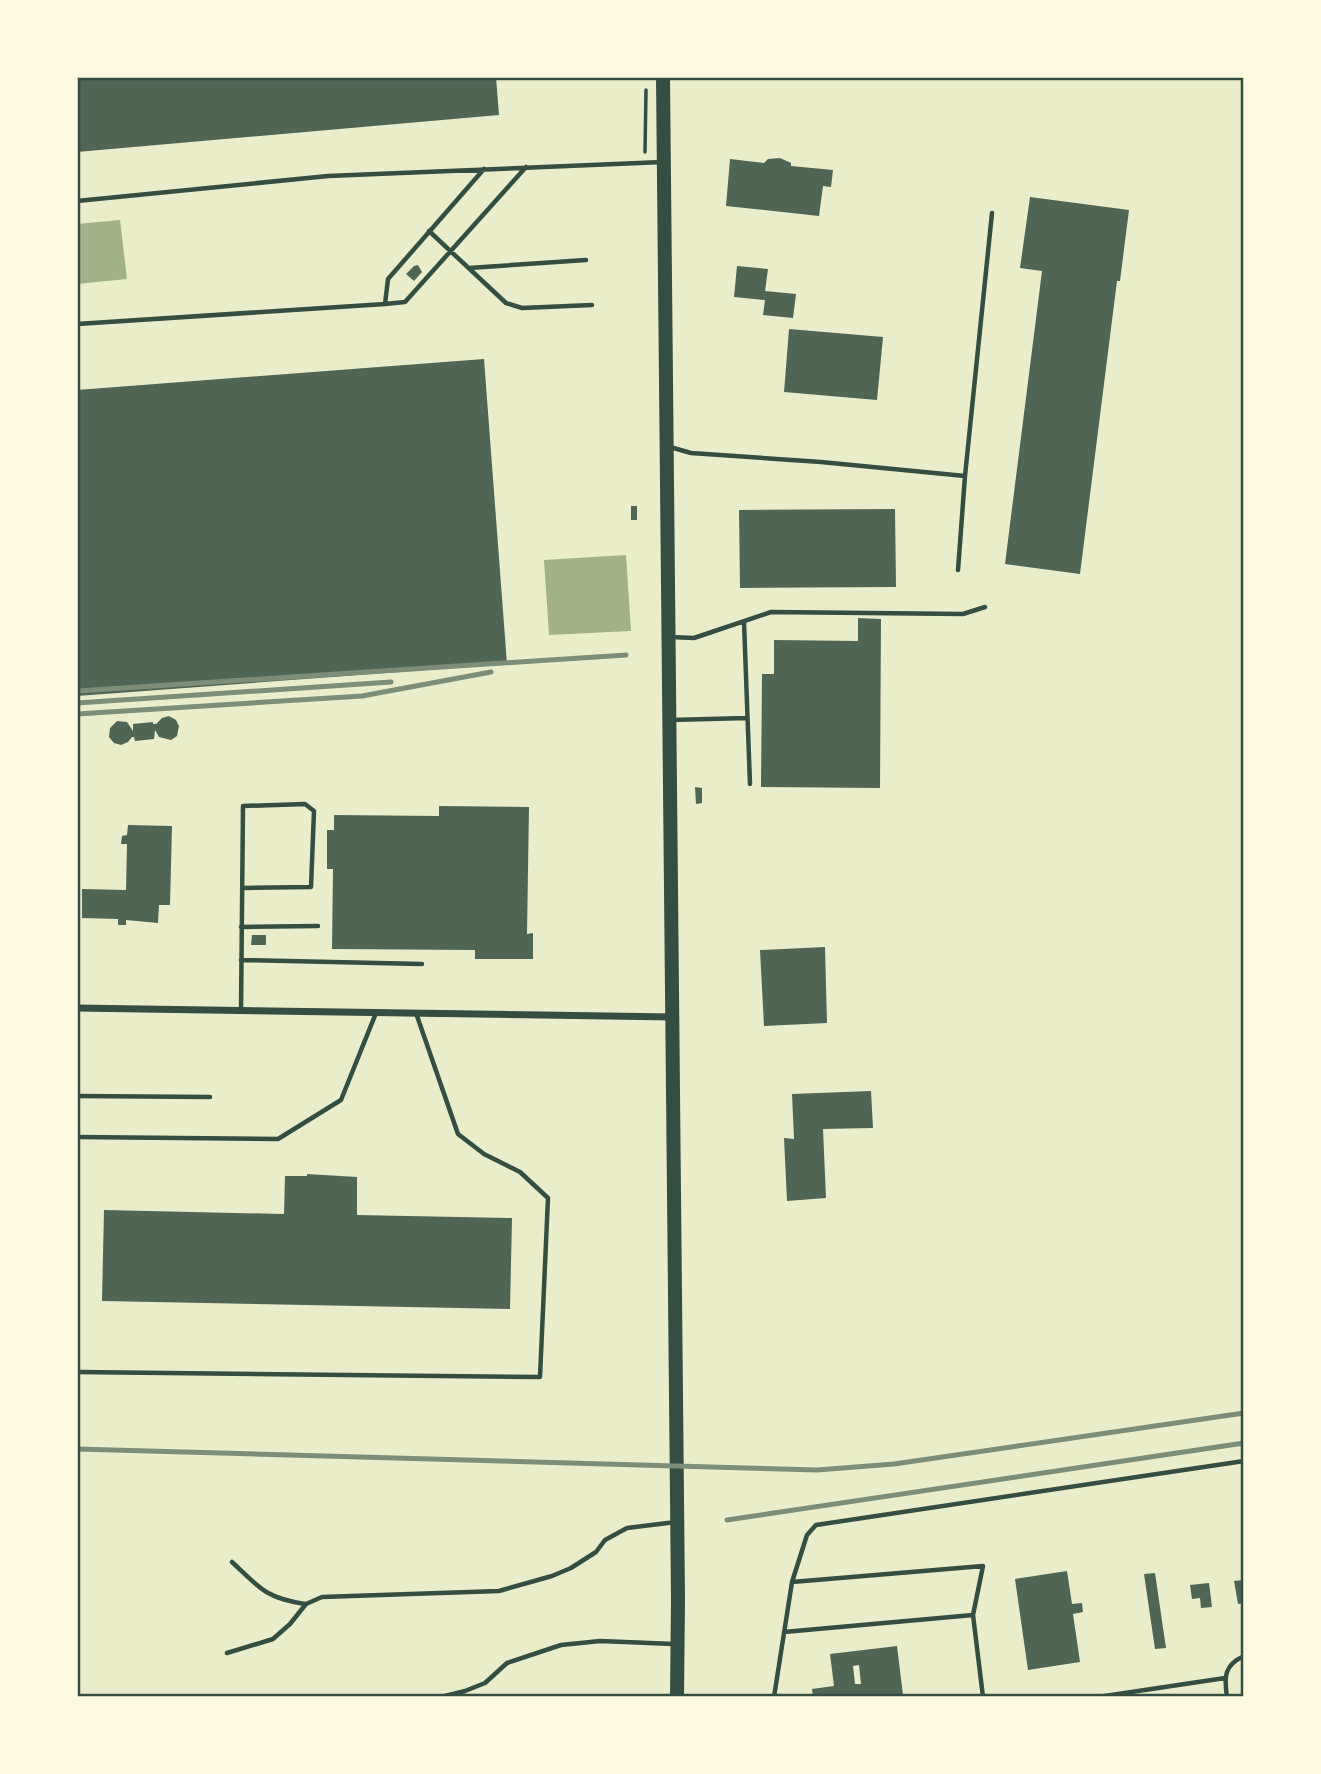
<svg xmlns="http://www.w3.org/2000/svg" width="1321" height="1774" viewBox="0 0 1321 1774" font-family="'Fira Sans Condensed',sans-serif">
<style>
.water{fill:#a3b18a}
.building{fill:#4f6655;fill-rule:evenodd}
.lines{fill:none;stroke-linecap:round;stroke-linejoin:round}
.path{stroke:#344e41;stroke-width:3.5}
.service{stroke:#344e41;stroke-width:4.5}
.minor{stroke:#344e41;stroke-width:7}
.secondary{stroke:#344e41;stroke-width:14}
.rail{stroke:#7c8e77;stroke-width:5}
.neatline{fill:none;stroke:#344e41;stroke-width:2.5}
</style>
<rect width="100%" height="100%" fill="#e9edc9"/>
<path class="water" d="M120,220L127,279L77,284V224Z
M626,555L631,631L549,635L544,560Z"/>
<path class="building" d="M77,77H496L499,115L77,152Z
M780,158L791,163V166L833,170L831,187L823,186L819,216L726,206L730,159L764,163L768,159Z
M1030,197L1129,210L1120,281H1117L1080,574L1005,564L1042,271L1020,268Z
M418,265L422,272L414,281L406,274L414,266Z
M737,266L768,269L765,291L796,294L793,318L763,315L765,300L734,297Z
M789,329L883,337L877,400L784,392Z
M484,359L507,664L77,696V390Z
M631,506H637V520H631Z
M895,509L896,587L740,588L739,510Z
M858,618L881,619L880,788L761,787L762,674H774V640L858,641Z
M169,716L176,720L179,726L177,736L171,740L159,737L155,730L154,739L135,741L134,737H132L128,742L121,745L114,743L109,737L110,728L117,721L127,722L133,731V724L153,722V724H156L162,718Z
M695,787L702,788V803L696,804Z
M439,806L529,807L527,934L533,933V959H475V950L332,949L333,869H327V830H334V815L439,816Z
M128,825L172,826L170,905H159L158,923L126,920V925H118V919L82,918V889L126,890L127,844H121L122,836L127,835Z
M252,935H266V945H251Z
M825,947L827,1023L764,1026L760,950Z
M871,1091L873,1128L823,1129L826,1198L787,1201L784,1138L794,1139L792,1094Z
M307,1174L357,1177V1215L512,1218L510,1309L102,1301L104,1210L284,1214L285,1176H307Z
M1067,1571L1072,1604L1082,1603L1083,1612L1073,1614L1080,1662L1028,1670L1015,1579Z
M1155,1573L1166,1648L1155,1649L1144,1574Z
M1244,1580V1603L1238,1604L1234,1581Z
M1209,1583L1212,1607L1201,1608L1200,1598L1192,1599L1190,1585Z
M897,1646L903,1695L882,1697H813L812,1689L834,1686L830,1654ZM859,1665L861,1684H855L853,1666Z"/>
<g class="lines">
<path class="path" d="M645,152L646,90"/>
<path class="service" d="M484,169L388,279L385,304L405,302L526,167
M77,201L328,176L663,162
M429,231L506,303L522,308L592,305
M469,268L586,260
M77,324L385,304
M670,447L691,453L821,462L965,476L958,570
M965,476L992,213
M744,622L750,784
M670,637L694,638L771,612L963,614L985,607
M671,720L747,718
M241,927L318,926
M241,960L422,964
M241,1010L243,806L305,804L314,811L311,887L242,888
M77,1096L210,1097
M77,1137L278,1139L341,1100L376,1013
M77,1372L540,1377L548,1198L520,1172L484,1154L458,1134L416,1013
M232,1562C260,1588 265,1598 305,1604
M792,1582L807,1535L816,1525L1244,1461
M784,1632L973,1615
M227,1653L273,1639L290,1624L306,1604L322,1597L499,1591L552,1576L571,1568L596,1552L605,1540L627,1528L676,1522
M441,1697L465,1691L485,1683L507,1663L561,1645L600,1641L674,1644
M774,1697L792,1582L983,1566L973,1615L983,1697
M1098,1697L1225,1678
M1227,1697C1224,1677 1224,1665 1244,1656"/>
<path class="minor" d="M77,1008L673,1017"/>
<path class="secondary" d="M663,77L678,1599L677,1697"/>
<path class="rail" d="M77,691L626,655
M77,703L391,682
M77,714L362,696L491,672
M77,1449L817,1470L894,1464L1244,1413
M727,1520L1244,1443"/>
</g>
<rect width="1321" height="1774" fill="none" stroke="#fefae0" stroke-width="158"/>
<rect x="79" y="79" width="1163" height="1616" class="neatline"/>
</svg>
